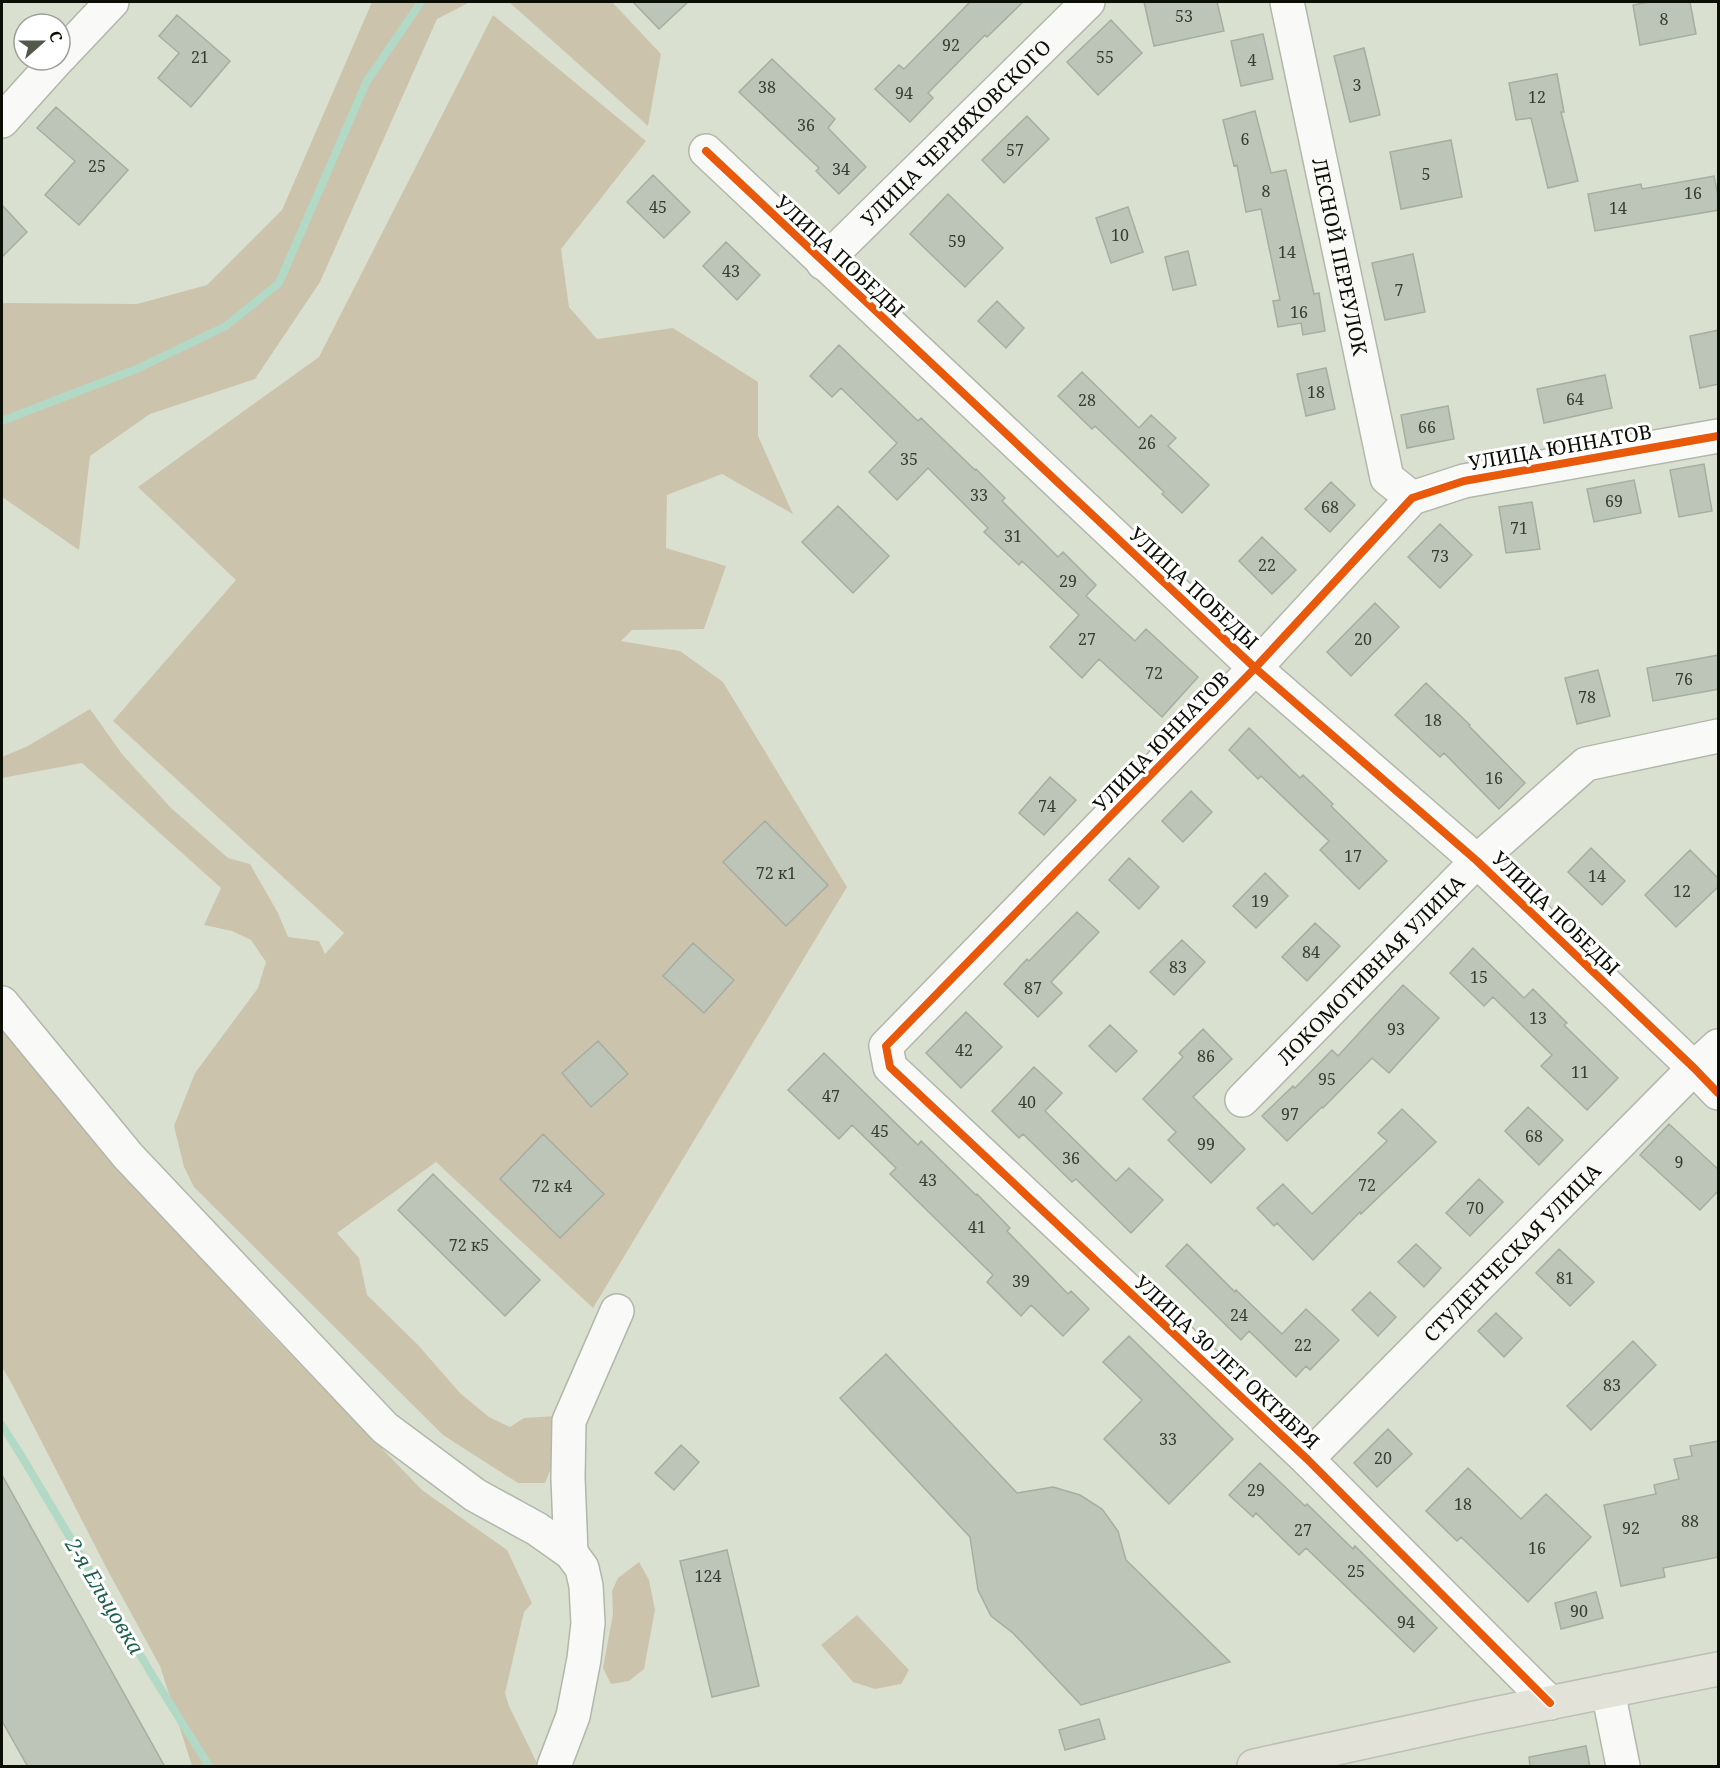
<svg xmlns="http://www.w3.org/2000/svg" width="1720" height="1768" viewBox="0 0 1720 1768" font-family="'Noto Serif',serif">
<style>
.green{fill:#ccc3ad}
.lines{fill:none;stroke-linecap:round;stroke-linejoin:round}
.stream{stroke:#b2d9c6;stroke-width:8}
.building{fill:#bdc4b8;stroke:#a6ada1;stroke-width:1.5}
.minor-casing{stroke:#b2b7aa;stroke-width:36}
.major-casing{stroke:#bcbfb7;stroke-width:36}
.minor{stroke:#f9faf8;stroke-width:33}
.major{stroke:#e2e2d8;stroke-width:33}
.cycleway-casing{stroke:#fff;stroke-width:11}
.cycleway{stroke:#e8590c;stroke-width:8}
.labels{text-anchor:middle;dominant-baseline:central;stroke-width:6;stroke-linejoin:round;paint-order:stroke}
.number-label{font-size:16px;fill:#383c32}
.street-label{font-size:20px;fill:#0b0f05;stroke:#fff}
.water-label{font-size:21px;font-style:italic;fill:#21624e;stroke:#fff}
</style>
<rect width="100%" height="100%" fill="#dae0cf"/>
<path class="green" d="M372,2H470L437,19L320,282L255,379L150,414L90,456L79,550L2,497V304L4,303L137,304L207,285L282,210Z
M509,2H612L661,54L648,126Z
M493,15L646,141L561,249L569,307L597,339L673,328L758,382V436L793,514L722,474L667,495L666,548L726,566L704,629L632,630L621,641L680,651L723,682L847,887L593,1308L436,1162L337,1233L359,1258L367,1295L418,1345L461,1394L489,1417L510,1427L524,1418L557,1416L563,1440L545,1483H518L443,1435L194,1187L184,1167L174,1126L195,1073L258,988L266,962L251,940L232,931L204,925L221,888L82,763L2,778V757L28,746L90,709L122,754L171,808L228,858L250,864L278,913L288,937L319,941L325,954L344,933L113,721L236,580L138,487L319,357Z
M2,1020L250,1312L422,1490L507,1550L532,1603L524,1612L505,1693L509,1706L537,1763L534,1766H192L160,1666L108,1571L13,1386L2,1367Z
M639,1562L649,1580L655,1610L644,1669L629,1681L611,1684L603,1668L613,1614L612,1591L618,1578Z
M857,1615L909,1670L901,1684L875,1689L853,1682L821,1645Z"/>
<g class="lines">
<path class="stream" d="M2,421L139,368L226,326L279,283L367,81L421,2
M2,1425L22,1457L151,1673L209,1766"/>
</g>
<path class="building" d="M633,2H688L659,29Z
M970,2H1023L987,37L985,35L928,93L933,98L910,122L875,89L899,65L904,69Z
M1144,2H1217L1224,31L1154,46Z
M1649,2H1690L1696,34L1640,45L1633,5Z
M177,15L230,61L191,107L158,78L179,53L159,36Z
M1111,20L1142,53L1098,95L1067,62Z
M1263,34L1273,79L1241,86L1231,41Z
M1364,48L1380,115L1350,122L1334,56Z
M772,59L835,119L828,128L866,167L839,194L816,171L819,168L739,92Z
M1557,74L1564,112H1561L1578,181L1548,188L1531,118L1516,120L1509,83Z
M56,107L128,170L79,225L45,195L75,161L37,128Z
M1255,111L1271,173L1286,170L1314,294L1319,293L1325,331L1303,335L1301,323L1278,327L1273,301L1280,300L1261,209L1246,212L1237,165L1234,166L1223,120Z
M1027,116L1049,139L1004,183L982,160Z
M1451,140L1462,197L1401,209L1390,152Z
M653,175L690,212L664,238L627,202Z
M1714,176L1719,200V210L1595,231L1588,194L1641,184L1642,189Z
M948,194L1003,248L965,287L910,234Z
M2,205L27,232L2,257Z
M1128,207L1143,252L1111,263L1096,218Z
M726,242L760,275L737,300L703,266Z
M1188,251L1196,285L1173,290L1165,257Z
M1413,254L1425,312L1385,320L1372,263Z
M997,301L1024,328L1006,348L978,321Z
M1719,330V384L1700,388L1690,336Z
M839,345L918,421L921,418L975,470L976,469L1005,498L1002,501L1058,557L1063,552L1096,585L1086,596L1135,641L1146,629L1198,677L1162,717L1099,659L1082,678L1050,647L1079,615L1022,561L1019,565L984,532L988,528L928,468L897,500L869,472L897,443L841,388L832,397L810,376Z
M1326,368L1335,409L1306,416L1297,374Z
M1082,372L1139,428L1151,415L1176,438L1168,446L1209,485L1182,513L1162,494L1164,492L1095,426L1092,429L1058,396Z
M1605,375L1612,408L1544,423L1537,389Z
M1448,406L1454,439L1407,448L1401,415Z
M1704,464L1712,511L1679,517L1670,470Z
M1634,480L1641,513L1594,522L1587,489Z
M1331,482L1355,505L1330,532L1305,509Z
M1532,502L1540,549L1506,553L1499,507Z
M838,506L889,556L853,593L802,542Z
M1440,524L1472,555L1440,588L1408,557Z
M1262,537L1296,570L1272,594L1239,561Z
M1375,603L1399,627L1351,676L1327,652Z
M1719,655V689L1653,701L1647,668Z
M1598,670L1610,716L1577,724L1565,678Z
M1426,683L1470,725L1469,726L1525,783L1499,809L1444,753L1440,757L1395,715Z
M1249,728L1300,778L1303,775L1333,804L1331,806L1387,861L1359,889L1320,850L1329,841L1261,776L1258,779L1229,750Z
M1050,777L1076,800L1044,835L1019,813Z
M1191,791L1212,812L1183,842L1162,821Z
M765,821L828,885L786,926L723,862Z
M1591,848L1625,881L1602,905L1568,872Z
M1690,850L1719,879V886L1676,927L1645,895Z
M1129,858L1159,887L1139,909L1109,880Z
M1265,873L1288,896L1256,928L1233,906Z
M1077,912L1099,932L1051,982L1062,993L1038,1017L1004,984L1027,959L1029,961Z
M1315,923L1340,946L1307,981L1282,957Z
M1182,940L1205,962L1174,995L1150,972Z
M693,943L734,980L704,1013L663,976Z
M1473,948L1524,998L1533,989L1567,1023L1564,1025L1618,1078L1587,1110L1541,1066L1552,1055L1493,997L1484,1006L1450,973Z
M1403,985L1439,1018L1389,1073L1372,1058L1323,1108L1322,1107L1287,1141L1262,1116L1293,1086L1295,1088L1332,1050L1338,1056Z
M966,1012L1002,1047L961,1088L926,1053Z
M1110,1025L1137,1051L1116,1072L1089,1046Z
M1203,1029L1232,1059L1193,1097L1245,1149L1211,1183L1168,1140L1176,1132L1143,1099L1183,1057L1179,1053Z
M598,1041L628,1074L591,1107L562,1073Z
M824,1053L918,1145L921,1141L976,1195L977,1194L1010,1228L1007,1231L1068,1294L1071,1291L1089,1309L1063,1336L1031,1305L1021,1316L987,1282L993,1275L890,1174L896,1168L852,1125L839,1139L788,1090Z
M1034,1067L1062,1093L1045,1111L1116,1181L1129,1168L1163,1200L1131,1233L1076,1179L1072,1182L1023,1134L1019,1138L992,1111Z
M1528,1107L1563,1140L1539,1165L1505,1131Z
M1402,1109L1436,1142L1361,1214L1360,1212L1313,1260L1277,1223L1274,1226L1257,1208L1283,1184L1312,1214L1387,1141L1378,1133Z
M1669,1124L1719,1170V1190L1700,1210L1640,1155Z
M543,1134L604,1194L560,1238L500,1179Z
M433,1174L540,1280L505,1316L398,1210Z
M1479,1179L1503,1202L1470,1236L1446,1213Z
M1187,1244L1235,1292L1236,1290L1282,1334L1306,1309L1339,1340L1310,1370L1306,1366L1296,1377L1249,1331L1241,1340L1166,1266Z
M1416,1244L1441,1268L1424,1287L1398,1262Z
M1559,1249L1594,1282L1570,1306L1536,1273Z
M1370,1292L1396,1317L1378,1336L1352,1310Z
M1496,1313L1522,1338L1504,1357L1478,1331Z
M1129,1336L1233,1439L1169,1504L1104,1439L1142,1400L1103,1362Z
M1633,1341L1656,1365L1591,1430L1567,1406Z
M886,1354L1017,1493L1053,1487L1080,1495L1102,1509L1118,1531L1126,1560L1230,1662L1081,1705L1013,1633L991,1616L978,1590L970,1537L840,1398Z
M1388,1429L1412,1454L1377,1487L1354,1463Z
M1719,1441V1557L1663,1568L1665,1577L1621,1586L1604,1505L1656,1494L1654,1485L1679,1479L1674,1459L1692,1456L1690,1446Z
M681,1445L699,1462L674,1490L655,1473Z
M1260,1463L1305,1506L1307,1504L1353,1549L1355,1546L1437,1628L1414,1652L1306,1548L1299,1555L1256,1513L1253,1517L1229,1495Z
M1468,1468L1521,1519L1546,1494L1591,1537L1528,1602L1461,1537L1457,1541L1426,1511Z
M2,1475L165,1767H28L2,1721Z
M727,1550L759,1686L712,1697L680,1561Z
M1596,1592L1603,1618L1561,1629L1555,1603Z
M1099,1719L1105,1739L1065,1750L1059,1730Z
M1586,1746L1590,1767H1530L1529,1757Z"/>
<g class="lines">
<defs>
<g id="minor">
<path id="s1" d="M1287,2L1387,478L1412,498"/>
<path d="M60,57L112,2"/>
<path d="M2,121L57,60"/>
<path d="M706,151L1255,668L1477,861L1694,1068L1718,1093"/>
<path id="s2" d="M823,263L1088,2"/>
<path d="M2,1003L128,1156L385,1428L475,1495L537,1529L571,1553L582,1568L586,1586L588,1623L584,1659L573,1716L554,1766"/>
<path id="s3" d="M1242,1100L1477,861L1586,764L1718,736"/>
<path id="s4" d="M1307,1459L1694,1068L1718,1046"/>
<path d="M571,1553L568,1478L569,1421L617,1311"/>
<path d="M1608,1691L1623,1766"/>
<path d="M1550,1703L1307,1459L890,1067L886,1046L1255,668L1412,498L1464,481L1718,436"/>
</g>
<path id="major" d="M1254,1766L1484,1716L1718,1669"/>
</defs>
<use href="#minor" class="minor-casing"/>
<use href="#major" class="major-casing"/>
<use href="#minor" class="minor"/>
<use href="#major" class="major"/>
<defs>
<path id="cycleway" d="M706,151L1255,668L1477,861L1694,1068L1718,1093
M1550,1703L1307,1459L890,1067L886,1046L1255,668L1412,498L1464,481L1718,436"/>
</defs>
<use href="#cycleway" class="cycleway-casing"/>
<use href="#cycleway" class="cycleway"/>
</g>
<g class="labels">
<g class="number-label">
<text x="1184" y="16">53</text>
<text x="1664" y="19">8</text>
<text x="951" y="45">92</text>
<text x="200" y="57">21</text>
<text x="1105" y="57">55</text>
<text x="1252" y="60">4</text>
<text x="1357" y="85">3</text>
<text x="767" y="87">38</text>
<text x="904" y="93">94</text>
<text x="1537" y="97">12</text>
<text x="806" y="125">36</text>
<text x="1245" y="139">6</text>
<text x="1015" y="150">57</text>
<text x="97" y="166">25</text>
<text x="841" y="169">34</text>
<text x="1426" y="174">5</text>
<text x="1266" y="191">8</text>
<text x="1693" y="193">16</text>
<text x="658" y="207">45</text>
<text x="1618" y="208">14</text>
<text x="1120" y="235">10</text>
<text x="957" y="241">59</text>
<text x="1287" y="252">14</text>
<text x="731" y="271">43</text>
<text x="1399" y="290">7</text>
<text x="1299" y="312">16</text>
<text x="1316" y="392">18</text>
<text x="1575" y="399">64</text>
<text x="1087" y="400">28</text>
<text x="1427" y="427">66</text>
<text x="1147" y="443">26</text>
<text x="909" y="459">35</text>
<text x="979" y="495">33</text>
<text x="1614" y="501">69</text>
<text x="1330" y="507">68</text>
<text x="1519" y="528">71</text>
<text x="1013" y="536">31</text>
<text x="1440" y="556">73</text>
<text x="1267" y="565">22</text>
<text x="1068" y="581">29</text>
<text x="1087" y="639">27</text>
<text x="1363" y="639">20</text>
<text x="1154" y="673">72</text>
<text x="1684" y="679">76</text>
<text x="1587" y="697">78</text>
<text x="1433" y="720">18</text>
<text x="1494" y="778">16</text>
<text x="1047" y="806">74</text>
<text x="1353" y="856">17</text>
<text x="776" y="873">72 к1</text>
<text x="1597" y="876">14</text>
<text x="1682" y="891">12</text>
<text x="1260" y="901">19</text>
<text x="1311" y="952">84</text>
<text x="1178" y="967">83</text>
<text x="1479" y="977">15</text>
<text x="1033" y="988">87</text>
<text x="1538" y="1018">13</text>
<text x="1396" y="1029">93</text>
<text x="964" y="1050">42</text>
<text x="1206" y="1056">86</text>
<text x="1580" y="1072">11</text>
<text x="1327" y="1079">95</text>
<text x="831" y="1096">47</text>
<text x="1027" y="1102">40</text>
<text x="1290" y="1114">97</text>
<text x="880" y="1131">45</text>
<text x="1534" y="1136">68</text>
<text x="1206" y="1144">99</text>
<text x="1071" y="1158">36</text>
<text x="1679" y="1162">9</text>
<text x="928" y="1180">43</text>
<text x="1367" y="1185">72</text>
<text x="552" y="1186">72 к4</text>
<text x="1475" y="1208">70</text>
<text x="977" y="1227">41</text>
<text x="469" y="1245">72 к5</text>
<text x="1565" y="1278">81</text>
<text x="1021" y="1281">39</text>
<text x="1239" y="1315">24</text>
<text x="1303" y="1345">22</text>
<text x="1612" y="1385">83</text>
<text x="1168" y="1439">33</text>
<text x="1383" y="1458">20</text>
<text x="1256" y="1490">29</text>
<text x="1463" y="1504">18</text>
<text x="1690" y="1521">88</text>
<text x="1631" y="1528">92</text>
<text x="1303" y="1530">27</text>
<text x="1537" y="1548">16</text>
<text x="1356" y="1571">25</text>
<text x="708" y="1576">124</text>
<text x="1579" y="1611">90</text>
<text x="1406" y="1622">94</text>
</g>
<g class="street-label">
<text stroke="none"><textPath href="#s2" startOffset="186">УЛИЦА ЧЕРНЯХОВСКОГО</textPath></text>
<text transform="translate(840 256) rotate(43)">УЛИЦА ПОБЕДЫ</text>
<text stroke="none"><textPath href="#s1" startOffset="260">ЛЕСНОЙ ПЕРЕУЛОК</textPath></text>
<text transform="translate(1560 447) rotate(-10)">УЛИЦА ЮННАТОВ</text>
<text transform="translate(1194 588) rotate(43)">УЛИЦА ПОБЕДЫ</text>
<text transform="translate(1161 741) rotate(-46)">УЛИЦА ЮННАТОВ</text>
<text transform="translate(1556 913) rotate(44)">УЛИЦА ПОБЕДЫ</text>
<text stroke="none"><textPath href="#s3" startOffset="183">ЛОКОМОТИВНАЯ УЛИЦА</textPath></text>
<text stroke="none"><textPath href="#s4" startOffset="291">СТУДЕНЧЕСКАЯ УЛИЦА</textPath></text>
<text transform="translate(1227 1362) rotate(43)">УЛИЦА 30 ЛЕТ ОКТЯБРЯ</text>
</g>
<g class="water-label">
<text transform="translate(105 1596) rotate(59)">2-я Ельцовка</text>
</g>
</g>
<rect width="1720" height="1768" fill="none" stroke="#0b0f05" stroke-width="6"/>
<g transform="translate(42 42) rotate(69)"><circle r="28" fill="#ffffff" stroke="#9d9f9b" stroke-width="1.5"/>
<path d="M0-4.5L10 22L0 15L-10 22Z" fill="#53584c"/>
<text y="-9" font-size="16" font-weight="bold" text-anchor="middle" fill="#0b0f05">С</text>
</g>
</svg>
